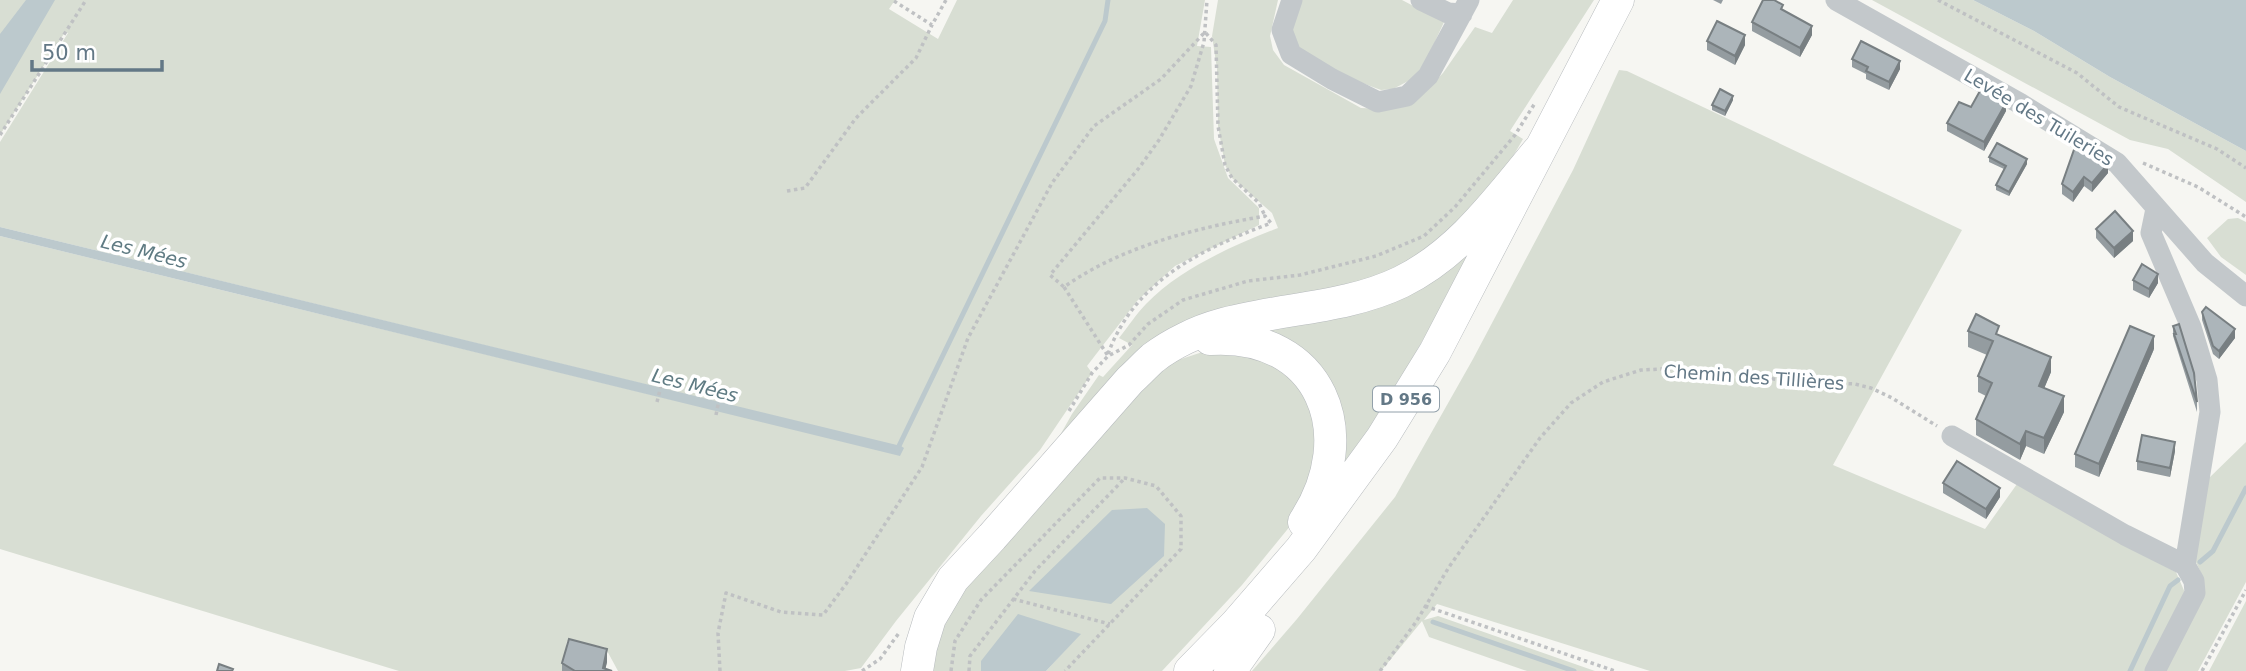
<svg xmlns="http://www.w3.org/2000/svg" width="2246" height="671" viewBox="0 0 2246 671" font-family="'DejaVu Sans',sans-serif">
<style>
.green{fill:#d8ded3}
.water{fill:#bcc9cd}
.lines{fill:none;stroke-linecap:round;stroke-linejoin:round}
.stream{stroke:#bcc9cd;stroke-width:5}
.highway-casing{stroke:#b7bbbe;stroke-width:33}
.path{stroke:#bfc1c3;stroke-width:3.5;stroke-dasharray:3.5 3.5;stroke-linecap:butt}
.minor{stroke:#c3c8cb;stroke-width:21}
.highway{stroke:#fff;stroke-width:32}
.wall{fill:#949ca0}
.shaded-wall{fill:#787f82}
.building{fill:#acb5ba;stroke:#787f82;stroke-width:2}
.labels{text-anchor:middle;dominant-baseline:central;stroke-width:7;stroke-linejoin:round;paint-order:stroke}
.shield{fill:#fff;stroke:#92a0aa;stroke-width:2}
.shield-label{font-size:16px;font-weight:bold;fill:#637886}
.street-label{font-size:18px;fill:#637886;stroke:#fff}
.water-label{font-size:19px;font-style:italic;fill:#5f7b83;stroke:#fff}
</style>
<rect width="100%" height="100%" fill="#f6f6f2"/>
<path class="green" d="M0,0H895L889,9L938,39L957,0H1205L1197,46L1211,47L1214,139L1228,178L1259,208V225L1175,266L1137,301L1087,366L1092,373L1040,450L981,516L896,621L861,668L845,671H618L605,647L567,641L562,671H399L0,549V236L673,400L738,407L0,227V142L68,33L65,32L0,135Z
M1218,0H1278L1270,36L1273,50L1284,65L1361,108L1385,109L1419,98L1443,73L1475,27L1492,33L1513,0H1594L1510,131L1523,139L1485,205L1393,280L1206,319L1050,453L1072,414L1099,375L1103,377L1132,345L1119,338C1128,327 1136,314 1146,304C1181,268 1232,246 1278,228L1272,213L1232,178L1225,165L1218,126L1217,69L1212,36Z
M1301,0H1402L1444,22L1426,61L1414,78L1393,89L1381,90L1354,80L1301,51L1293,39L1292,24Z
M1872,0H1973L2034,31L2110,77L2246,151V202L2168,149L2130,140Z
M1619,70L1627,71L1962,230L1833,465L1985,529L2017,484L2176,572L2186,595L2148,671H1650L1437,604L1424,620L1438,616L1595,671H1527L1429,637L1422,621L1381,671H1252L1297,619L1395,497L1473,359L1573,170Z
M2238,218L2246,222V275L2221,257L2207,238L2228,219Z
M1480,233C1439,317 1391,396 1341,474L1342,422L1248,330Z
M1218,347L1250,349L1312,395L1325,455L1291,525L1242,585L1162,671H1046L1080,634L981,661V671H932L939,636L962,591L1026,523L1142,388L1175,361Z
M2246,442V582L2198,671H2161L2201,573L2194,558L2208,479Z
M2246,601V671H2209Z"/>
<path class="water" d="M26,0H55L0,94V34Z
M1973,0H2246V151L2110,77L2034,31Z
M0,227L901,446L904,448L900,456L896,455L0,236Z
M1147,508L1165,524L1164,556L1111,604L1029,591L1112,510Z
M1018,614L1081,634L1046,671H981V661Z"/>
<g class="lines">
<path class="stream" d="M897,450L1105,21L1108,0
M2200,562L2213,551L2246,488
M1433,622L1574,671
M2130,671L2170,586L2178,580"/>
<defs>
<path id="highway" d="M1210,339C1321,332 1362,434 1304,522
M917,671L921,647L930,618L953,579L992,537L1130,380C1138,373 1145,365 1153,358C1171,344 1198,331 1220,325C1279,308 1345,309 1401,282C1460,253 1498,199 1539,150
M1190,671L1236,624L1301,549L1382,438L1435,352L1618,0
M1230,671L1259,630"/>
</defs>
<use href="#highway" class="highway-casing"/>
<path class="path" d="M1938,0L2077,73L2119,107L2217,149L2246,168
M894,1L932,25L946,0
M0,135L86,0
M2143,163L2198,187L2246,217
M787,191L805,188L856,118L916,58L932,25
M1064,287L1108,356
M1108,354C1135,280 1202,249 1271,223L1265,216C1196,228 1122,246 1064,287L1050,275L1139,168L1159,140L1191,86L1204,42L1207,0
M657,402L662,382
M1069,411L1092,373L1108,356L1129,345L1148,324L1183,300L1248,281L1300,275L1376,256L1424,236L1455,207L1515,135L1535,103
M716,415L720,395
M1013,599L1110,624
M1425,606L1615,671
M720,671L718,633L726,593L781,612L823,615L846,584L922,467L968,338L1052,183L1094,126L1161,79L1205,32L1216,45L1218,126L1225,165L1232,178L1259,203L1265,216
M862,671L880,659L899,633
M951,671L955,641L981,600L1100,478H1125L1156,486L1181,516V549L1065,671
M969,671L970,656L1035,571L1125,478
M1380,671L1416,622L1449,567L1540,438L1571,403L1603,382L1641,370L1661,369H1687L1782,380L1855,384L1871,388L1892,398L1937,426
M2202,671L2246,590"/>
<path class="minor" d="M1292,0L1282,30L1291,54L1332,79L1378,102L1407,96L1428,76L1469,0
M1421,0L1448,13L1462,14
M1836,0L2021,104L2117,163L2205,263L2246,296
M1952,436L2125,535L2185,565
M2155,671L2195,593L2194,581L2185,565L2210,412L2207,380L2191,327L2151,233L2156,209"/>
<use href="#highway" class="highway"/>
</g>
<path class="wall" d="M1713,0H1723L1721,4Z
M1783,10L1812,35L1800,57L1752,31V22Z
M1707,41L1745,45L1735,65L1707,50Z
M1852,59L1900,69L1889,90L1866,79V74L1852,67Z
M1733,100L1725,116L1712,110V105Z
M1971,107L2006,111L1984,151L1947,131V123Z
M2076,144L2108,173L2092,192L2084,186L2073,202L2062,194V184Z
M1989,157L2027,164L2009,196L1996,190V185L2004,169L1989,162Z
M2096,229L2133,241L2114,258L2096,238Z
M2133,280L2158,283L2149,298L2133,290Z
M2202,312L2235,338L2219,359L2213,354L2202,320Z
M2179,324L2197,402V412L2173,336V326Z
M1968,331L1999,335L2051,372L2044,388L2064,412L2044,454L2026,446L2020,460L1976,435V419L1986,396L1978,392V376L1987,355L1968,347Z
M2154,349L2099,477L2075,467V454Z
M2175,451L2170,477L2137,470V461Z
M1943,483L2000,497L1986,519L1943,493Z
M607,662L605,669L612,671H562V663Z"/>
<path class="shaded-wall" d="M1812,26V35L1800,57V48Z
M1745,35V45L1735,65V56Z
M1900,61V69L1889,90V82Z
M1733,96V100L1725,116V111Z
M2006,103V111L1984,151V142Z
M2027,159V164L2009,196V192Z
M2108,164V173L2092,192V183Z
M2084,177V186L2073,202V192Z
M2133,231V241L2114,258V248Z
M2158,274V283L2149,298V289Z
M2235,329V338L2219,359V351Z
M2154,336V349L2099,477V464Z
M2051,357V372L2039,401V386Z
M2064,396V412L2044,454V438Z
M2026,431V446L2020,460V444Z
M2175,442V451L2170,477V468Z
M2000,488V497L1986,519V509Z
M607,649V662L605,671L603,668Z"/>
<path class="building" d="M1763,0H1774L1783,5L1781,9L1812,26L1800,48L1752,22Z
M1717,21L1745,35L1735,56L1707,41Z
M1861,41L1900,61L1889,82L1866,71L1868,67L1852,59Z
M1720,89L1733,96L1725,111L1712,105Z
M1981,89L2006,103L1984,142L1947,123L1959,102L1971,107Z
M1997,143L2027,159L2009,192L1996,185L2006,166L1989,157Z
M2076,144L2108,164L2092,183L2084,177L2073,192L2062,184Z
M2115,211L2133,231L2114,248L2096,229Z
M2142,264L2158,274L2149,289L2133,280Z
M2206,307L2235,329L2219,351L2213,346L2202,312Z
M1976,314L1999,326L1996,334L2051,357L2039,386L2064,396L2044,438L2026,431L2020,444L1976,419L1992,383L1978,376L1993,341L1968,331Z
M2179,324L2194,373L2197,402L2174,334H2176L2173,326Z
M2130,326L2154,336L2099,464L2075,454Z
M2142,435L2175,442L2170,468L2137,461Z
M1957,461L2000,488L1986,509L1943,483Z
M569,639L607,649L603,668L612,671H575L562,663Z
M219,664L233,669L232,671H217Z"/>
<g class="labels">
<rect class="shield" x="1373" y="386.5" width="66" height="25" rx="5"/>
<g class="shield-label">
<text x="1406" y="399">D 956</text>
</g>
<g class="street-label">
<text transform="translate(2039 117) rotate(31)">Levée des Tuileries</text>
<text transform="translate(1754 377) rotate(4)">Chemin des Tillières</text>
</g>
<g class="water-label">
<text transform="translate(144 251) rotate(14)">Les Mées</text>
<text transform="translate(695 385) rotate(14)">Les Mées</text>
</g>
</g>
<path d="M32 60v10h130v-10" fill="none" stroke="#637886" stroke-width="3.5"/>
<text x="42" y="60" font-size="21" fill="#637886" stroke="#ffffff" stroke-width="5" paint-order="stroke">50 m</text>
</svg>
